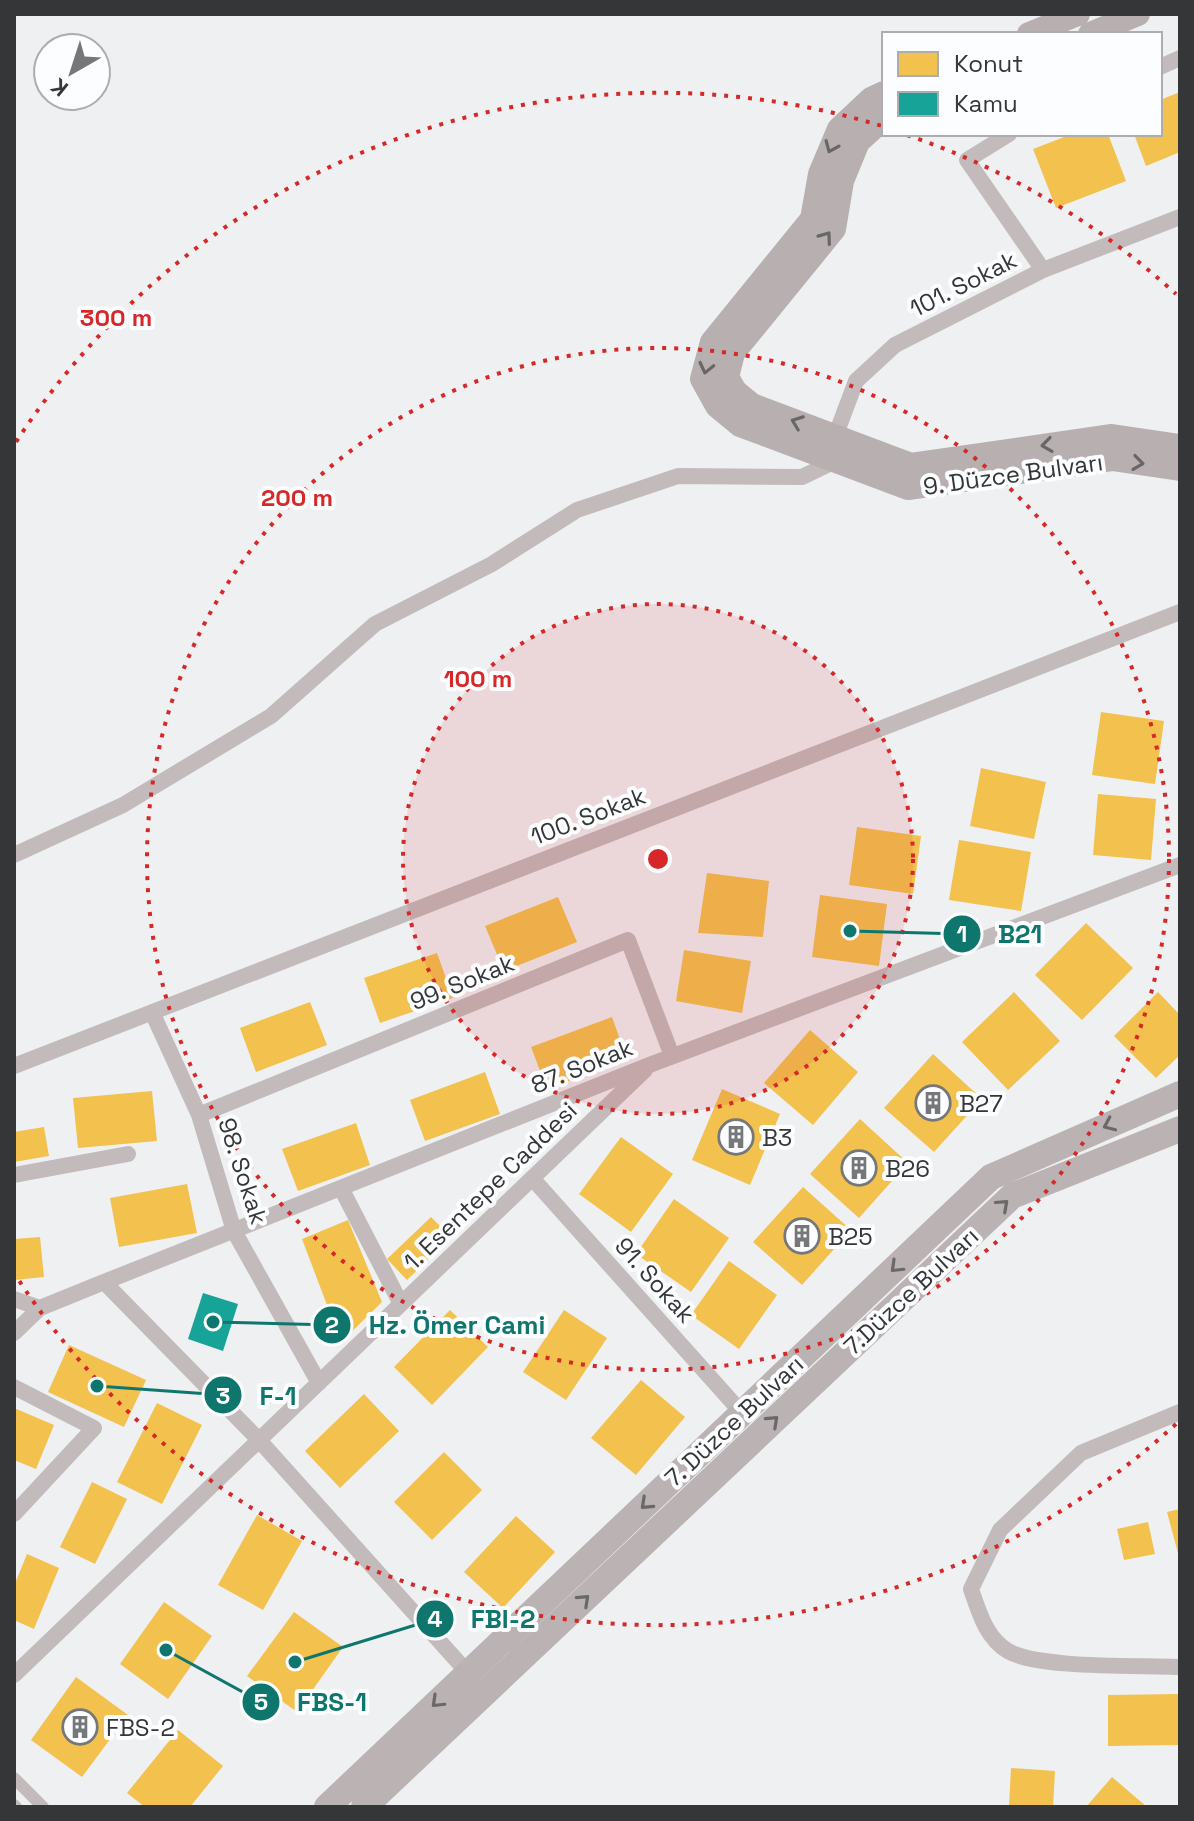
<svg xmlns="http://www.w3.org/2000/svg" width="1194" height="1821" viewBox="0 0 1194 1821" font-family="'Space Grotesk',sans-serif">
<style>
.homes{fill:#f2c14e}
.public{fill:#17a398}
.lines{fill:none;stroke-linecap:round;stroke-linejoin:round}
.pedestrian{stroke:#c2babb;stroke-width:12}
.minor{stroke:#c2babb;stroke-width:16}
.secondary{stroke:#b8afb0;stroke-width:24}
.primary{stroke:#bbb3b3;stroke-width:26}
.oneway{stroke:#696667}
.oneway2{stroke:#6b6869}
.ring{fill:none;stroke:#d62828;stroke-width:4;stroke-dasharray:4 8}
.labels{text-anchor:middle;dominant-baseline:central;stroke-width:8;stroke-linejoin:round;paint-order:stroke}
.street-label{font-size:24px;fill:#353637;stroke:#fcfdff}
.poi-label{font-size:24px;fill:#353637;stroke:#fcfdff;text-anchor:start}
.centre{fill:#d62828;stroke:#fcfdff;stroke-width:4}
.ring-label{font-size:24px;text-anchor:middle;font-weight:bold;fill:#d62828;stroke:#fcfdff;stroke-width:8;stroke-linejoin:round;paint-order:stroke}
.leader{fill:none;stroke:#0f766e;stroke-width:3}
.callout-dot{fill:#0f766e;stroke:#fcfdff;stroke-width:3}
.mark-label{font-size:24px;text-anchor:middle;font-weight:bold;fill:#fff}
.callout-label{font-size:26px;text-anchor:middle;font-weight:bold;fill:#0f766e;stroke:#fcfdff;stroke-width:8;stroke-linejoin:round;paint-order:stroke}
</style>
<rect width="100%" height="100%" fill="#eef0f2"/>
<path class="homes" d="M1180,92V152L1146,166L1134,134H1160V100Z
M1072,134H1108L1126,181L1056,208L1033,149Z
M1101,712L1164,721L1155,784L1092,775Z
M981,768L1046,782L1034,839L970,826Z
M1098,794L1156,799L1151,860L1093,855Z
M857,827L921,836L913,894L849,885Z
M959,840L1031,852L1021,911L949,900Z
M707,873L769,881L763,937L698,933Z
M820,895L887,904L879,966L812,957Z
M558,897L577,942L504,971L485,926Z
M1086,923L1133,968L1082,1020L1035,975Z
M684,950L751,961L742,1013L676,1001Z
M437,953L453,998L380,1023L364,978Z
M1014,992L1060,1041L1008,1090L962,1042Z
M1158,992L1180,1015V1055L1156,1078L1114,1036Z
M310,1002L327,1045L256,1072L240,1028Z
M612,1017L627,1059L547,1089L531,1047Z
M810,1030L858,1072L813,1125L764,1083Z
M933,1054L982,1099L934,1152L884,1108Z
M485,1072L500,1114L425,1141L410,1100Z
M722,1089L780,1114L750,1185L692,1160Z
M152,1091L157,1141L78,1148L73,1098Z
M860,1119L908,1163L859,1218L810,1174Z
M356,1123L370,1165L298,1191L282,1149Z
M44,1127L49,1156L14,1162V1132Z
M621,1137L673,1174L631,1232L579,1194Z
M187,1184L197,1233L119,1247L110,1198Z
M803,1187L851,1230L802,1285L753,1242Z
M674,1199L729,1238L691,1292L636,1254Z
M431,1217L451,1237L407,1280L387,1259Z
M348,1220L382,1302L341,1342L302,1239Z
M40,1237L44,1277L14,1280V1239Z
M729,1261L777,1295L739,1349L691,1315Z
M450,1310L488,1347L432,1405L394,1367Z
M564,1310L607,1338L566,1400L523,1372Z
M69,1345L146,1380L124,1427L48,1392Z
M641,1380L685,1417L636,1475L591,1438Z
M364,1394L399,1431L340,1488L305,1451Z
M157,1403L202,1425L162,1504L117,1482Z
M14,1408L54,1425L36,1469L14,1460Z
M444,1452L482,1490L432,1540L394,1502Z
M92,1482L127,1499L95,1564L60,1547Z
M1180,1509V1557H1179L1167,1512Z
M257,1515L302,1541L263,1610L218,1585Z
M516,1516L555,1552L503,1608L464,1572Z
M1148,1522L1155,1554L1124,1560L1117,1529Z
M27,1554L59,1568L34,1629L14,1620V1586Z
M164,1602L212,1636L168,1699L120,1664Z
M294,1612L343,1647L297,1712L247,1676Z
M76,1677L128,1715L82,1777L31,1740Z
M1180,1694V1745L1108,1746V1695Z
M178,1730L223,1766L190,1807H145L127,1793Z
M1011,1768L1055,1771L1053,1807H1009Z
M1112,1777L1147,1807H1086Z"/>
<path class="public" d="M203,1293L238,1304L223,1351L188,1339Z"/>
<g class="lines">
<path class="pedestrian" d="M14,1778L43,1807
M14,1805L16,1807"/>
<path class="minor" d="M1160,67L1180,58
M1009,134L967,160L1043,270
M14,855L123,805L271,716L375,624L492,564L577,510L678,476L802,477L835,461V437L856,381L895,345L1043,270L1180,217
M152,1012L199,1115L234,1231L319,1383
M14,1066L1180,612
M199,1115L628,940L672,1056
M14,1175L128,1154
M532,1178L742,1413
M341,1188L401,1304
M104,1282L259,1440L468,1673
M14,1299L40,1308
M14,1333L40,1308L104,1282L652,1064L1180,865
M14,1387L94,1428L14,1514
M1180,1412L1081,1453L1000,1530L971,1589C979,1612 986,1638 1008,1651C1038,1669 1142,1665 1180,1667
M14,1675L645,1070"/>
<path class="secondary" d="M1029,34L1078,14
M1090,34L1138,14
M884,93L871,99L839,129L820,174L812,219L712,342L702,379L717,406L740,425L908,488L1112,459L1180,469
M884,118L858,142L842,181L834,229L733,353L727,377L735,391L752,405L911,465L1112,436L1180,446"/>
<path class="primary" d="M327,1807L991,1177L1180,1094
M364,1807L1012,1196L1180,1129"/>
</g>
<defs><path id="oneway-chevron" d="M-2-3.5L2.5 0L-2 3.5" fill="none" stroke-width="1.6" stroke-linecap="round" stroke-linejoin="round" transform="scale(2)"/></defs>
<g class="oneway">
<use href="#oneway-chevron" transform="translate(831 147) rotate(113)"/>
<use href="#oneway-chevron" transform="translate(826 237) rotate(-54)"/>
<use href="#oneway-chevron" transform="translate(706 368) rotate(103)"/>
<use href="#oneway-chevron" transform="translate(797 422) rotate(-159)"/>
<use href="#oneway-chevron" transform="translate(1047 445) rotate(172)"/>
<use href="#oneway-chevron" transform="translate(1138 463) rotate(8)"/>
</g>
<g class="oneway2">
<use href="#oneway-chevron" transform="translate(1109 1125) rotate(156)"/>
<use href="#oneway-chevron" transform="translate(1003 1205) rotate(-42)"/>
<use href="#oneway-chevron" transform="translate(896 1267) rotate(136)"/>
<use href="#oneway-chevron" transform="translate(773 1421) rotate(-43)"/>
<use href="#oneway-chevron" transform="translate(646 1504) rotate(137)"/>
<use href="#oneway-chevron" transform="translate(584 1600) rotate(-43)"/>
<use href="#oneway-chevron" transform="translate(437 1702) rotate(136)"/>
</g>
<circle cx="658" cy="859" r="255" fill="#d62828" fill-opacity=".12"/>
<g class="ring">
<circle cx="658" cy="859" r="255"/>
<circle cx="658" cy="859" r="511"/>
<path d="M1176 1424A766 766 0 0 1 16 1276M16 442A766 766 0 0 1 882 126M907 135A766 766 0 0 1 1176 294"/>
</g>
<defs>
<symbol id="building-ring" viewBox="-11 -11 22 22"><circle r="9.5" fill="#fcfdff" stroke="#767778" stroke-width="1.5"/><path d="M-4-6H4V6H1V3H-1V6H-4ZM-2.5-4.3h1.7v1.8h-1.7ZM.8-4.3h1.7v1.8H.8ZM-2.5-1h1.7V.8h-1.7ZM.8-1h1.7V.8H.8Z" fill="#767778"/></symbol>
</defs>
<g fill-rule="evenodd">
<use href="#building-ring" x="913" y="1083" width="40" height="40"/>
<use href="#building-ring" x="716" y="1117" width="40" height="40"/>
<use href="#building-ring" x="839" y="1148" width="40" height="40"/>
<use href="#building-ring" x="782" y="1216" width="40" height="40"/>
<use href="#building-ring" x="60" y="1707" width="40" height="40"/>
</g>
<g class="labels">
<g class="street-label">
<text transform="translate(963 284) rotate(-27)">101. Sokak</text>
<text transform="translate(1013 474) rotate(-8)">9. Düzce Bulvarı</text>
<text transform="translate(588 816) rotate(-21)">100. Sokak</text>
<text transform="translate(462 982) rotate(-22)">99. Sokak</text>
<text transform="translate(582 1066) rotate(-22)">87. Sokak</text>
<text transform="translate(243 1171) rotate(72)">98. Sokak</text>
<text transform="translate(490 1186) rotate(-44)">1. Esentepe Caddesi</text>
<text transform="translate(655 1280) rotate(48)">91. Sokak</text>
<text transform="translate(911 1291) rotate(-43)">7.Düzce Bulvarı</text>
<text transform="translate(734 1421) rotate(-43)">7. Düzce Bulvarı</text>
</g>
<g class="poi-label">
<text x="959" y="1103">B27</text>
<text x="762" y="1137">B3</text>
<text x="885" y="1168">B26</text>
<text x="828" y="1236">B25</text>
<text x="106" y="1727">FBS-2</text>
</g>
</g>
<circle cx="658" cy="859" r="12" class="centre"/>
<g class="ring-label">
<text x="116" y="326">300 m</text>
<text x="297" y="506">200 m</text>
<text x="478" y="687">100 m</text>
</g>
<path class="leader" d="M850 931L962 934M213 1322L332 1325M97 1386L223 1395M295 1662L435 1619M166 1650L261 1702"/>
<g class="callout-dot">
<circle cx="850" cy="931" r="8"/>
<circle cx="213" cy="1322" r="8"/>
<circle cx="97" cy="1386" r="8"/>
<circle cx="295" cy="1662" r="8"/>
<circle cx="166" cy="1650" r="8"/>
<circle cx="962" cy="934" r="20"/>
<circle cx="332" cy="1325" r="20"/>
<circle cx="223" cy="1395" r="20"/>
<circle cx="435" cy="1619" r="20"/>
<circle cx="261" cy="1702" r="20"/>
</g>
<g class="mark-label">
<text x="962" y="942">1</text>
<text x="332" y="1333">2</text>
<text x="223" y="1404">3</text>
<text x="435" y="1627">4</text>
<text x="261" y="1710">5</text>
</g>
<g class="callout-label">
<text x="1020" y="943">B21</text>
<text x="457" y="1334">Hz. Ömer Cami</text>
<text x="278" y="1405">F-1</text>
<text x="503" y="1628">FBI-2</text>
<text x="332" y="1711">FBS-1</text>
</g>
<rect width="1194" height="1821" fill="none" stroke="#353637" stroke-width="32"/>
<rect x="882" y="32" width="280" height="104" fill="#fcfdff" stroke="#acadaf" stroke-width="2"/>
<rect x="898" y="52" width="40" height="24" fill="#f2c14e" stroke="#acadaf" stroke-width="2"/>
<text x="954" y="72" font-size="24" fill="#353637">Konut</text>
<rect x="898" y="92" width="40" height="24" fill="#17a398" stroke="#acadaf" stroke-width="2"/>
<text x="954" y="112" font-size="24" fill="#353637">Kamu</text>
<g transform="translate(72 72) rotate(219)"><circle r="38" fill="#fcfdff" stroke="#acadaf" stroke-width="2"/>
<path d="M0-6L14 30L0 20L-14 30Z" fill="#767778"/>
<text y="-12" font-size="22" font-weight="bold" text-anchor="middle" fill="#353637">K</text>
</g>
</svg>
